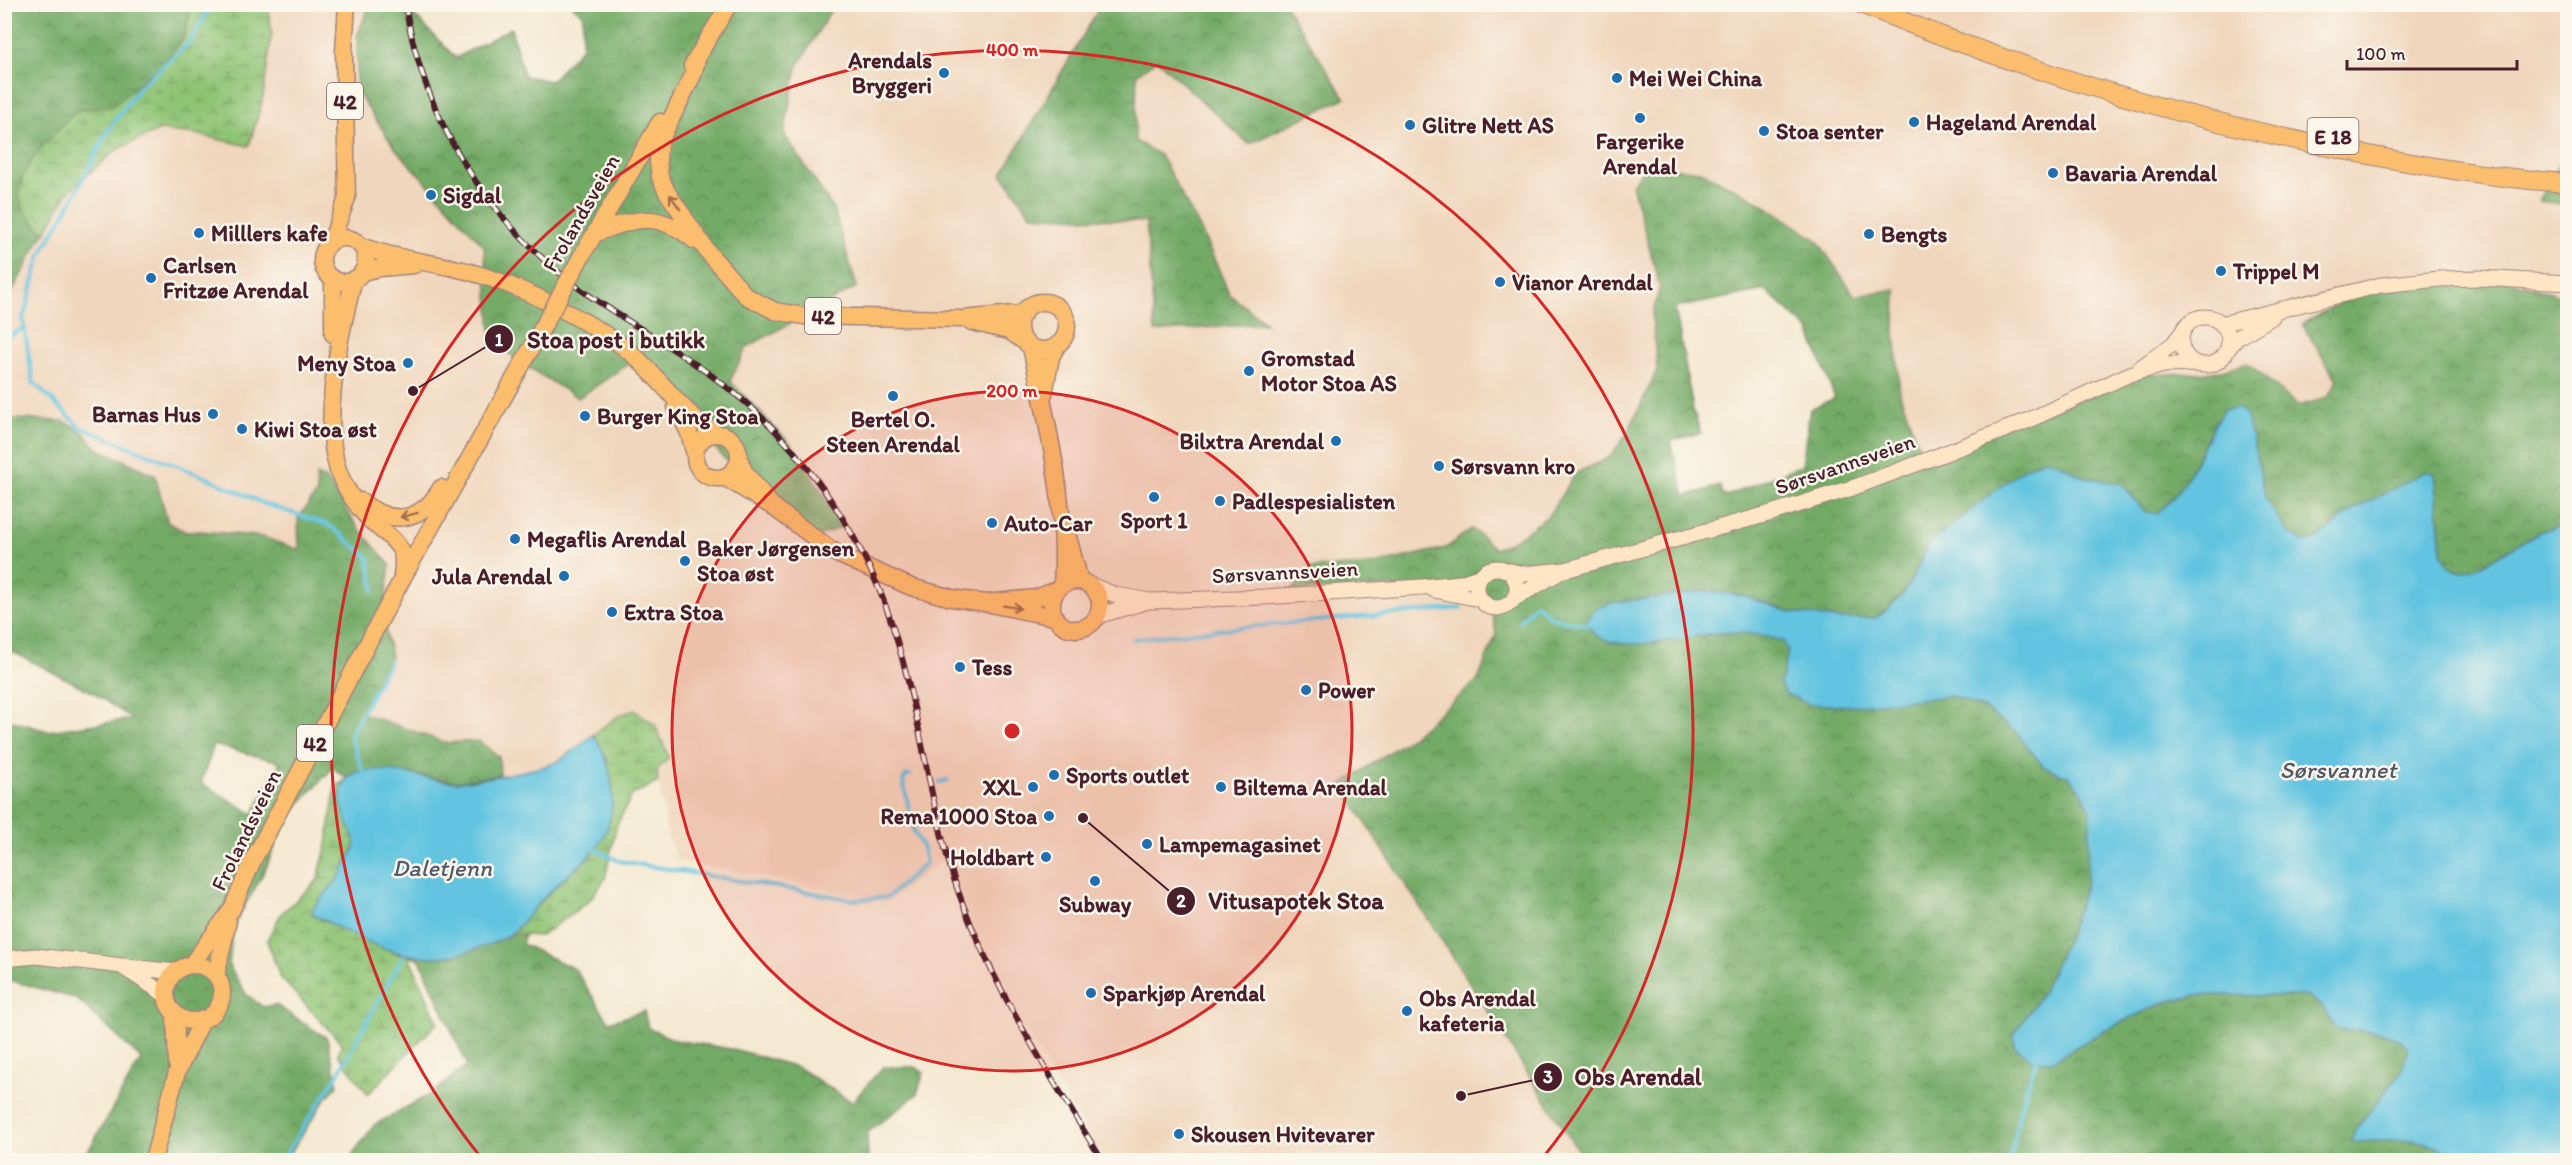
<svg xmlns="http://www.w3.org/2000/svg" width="2572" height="1165" viewBox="0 0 2572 1165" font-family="Itim,sans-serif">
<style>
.built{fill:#f0d6bc}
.forest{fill:url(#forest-crowns);stroke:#5e6448;stroke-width:1.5;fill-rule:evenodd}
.wetland{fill:url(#wetland-marsh);stroke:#6c7250;stroke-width:1.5}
.water{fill:#62c4e0;stroke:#567286;stroke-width:1.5}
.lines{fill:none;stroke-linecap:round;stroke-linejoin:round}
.stream{stroke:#62c4e0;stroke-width:4}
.secondary-casing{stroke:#9f847e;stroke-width:17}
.primary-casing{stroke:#9f847e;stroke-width:19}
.trunk-casing{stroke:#9f847e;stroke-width:20}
.secondary{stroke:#fde5c5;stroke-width:15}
.primary{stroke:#fbbe6e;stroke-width:16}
.trunk{stroke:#fbbe6e;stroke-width:18}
.rail-casing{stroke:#4a1f2b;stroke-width:6}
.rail{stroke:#fbf7ec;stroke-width:4;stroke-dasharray:11;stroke-linecap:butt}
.primary-bridge-casing{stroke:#9f847e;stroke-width:19;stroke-linecap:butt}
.primary-bridge{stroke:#fbbe6e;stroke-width:16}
.oneway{stroke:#a26e4c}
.ring{fill:none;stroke:#d62828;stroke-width:3}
.poi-dot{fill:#1f6fb2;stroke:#fbf7ec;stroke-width:2}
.labels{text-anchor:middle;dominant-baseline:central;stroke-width:5;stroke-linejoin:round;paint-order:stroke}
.shield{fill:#fbf7ec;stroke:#7f6065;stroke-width:1.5}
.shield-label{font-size:21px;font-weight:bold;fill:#4a1f2b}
.poi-label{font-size:22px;font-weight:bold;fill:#4a1f2b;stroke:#fbf7ec;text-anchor:start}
.street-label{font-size:22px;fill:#4a1f2b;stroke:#fbf7ec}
.water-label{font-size:24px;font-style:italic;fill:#52596a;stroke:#fbf7ec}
.centre{fill:#d62828;stroke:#fbf7ec;stroke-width:3}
.ring-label{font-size:18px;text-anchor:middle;font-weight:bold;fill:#d62828;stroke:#fbf7ec;stroke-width:5;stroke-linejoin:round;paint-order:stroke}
.leader{fill:none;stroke:#4a1f2b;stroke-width:2}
.callout-dot{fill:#4a1f2b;stroke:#fbf7ec;stroke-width:2}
.mark-label{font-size:18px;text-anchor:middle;font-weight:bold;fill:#fff}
.callout-label{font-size:24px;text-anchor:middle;font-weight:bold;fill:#4a1f2b;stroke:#fbf7ec;stroke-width:5;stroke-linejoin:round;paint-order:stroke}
</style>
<defs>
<pattern id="forest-crowns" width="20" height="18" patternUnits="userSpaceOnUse" patternTransform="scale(1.5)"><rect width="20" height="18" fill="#73aa66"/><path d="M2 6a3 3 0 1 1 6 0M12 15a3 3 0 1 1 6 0" fill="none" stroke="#608a54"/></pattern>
<pattern id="wetland-marsh" width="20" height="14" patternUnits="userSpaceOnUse" patternTransform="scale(1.5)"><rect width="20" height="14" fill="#8fc475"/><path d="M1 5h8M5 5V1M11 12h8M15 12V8" fill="none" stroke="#779f60"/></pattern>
</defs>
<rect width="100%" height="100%" fill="#fbf7ec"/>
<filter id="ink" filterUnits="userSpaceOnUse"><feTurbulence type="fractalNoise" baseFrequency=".0167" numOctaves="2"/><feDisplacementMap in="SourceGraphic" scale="12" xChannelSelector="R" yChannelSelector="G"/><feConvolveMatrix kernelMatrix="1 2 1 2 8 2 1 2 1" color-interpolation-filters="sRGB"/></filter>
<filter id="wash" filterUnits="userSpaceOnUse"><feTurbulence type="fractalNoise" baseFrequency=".008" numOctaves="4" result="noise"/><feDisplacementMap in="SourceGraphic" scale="24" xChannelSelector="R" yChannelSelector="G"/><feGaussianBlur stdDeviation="1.35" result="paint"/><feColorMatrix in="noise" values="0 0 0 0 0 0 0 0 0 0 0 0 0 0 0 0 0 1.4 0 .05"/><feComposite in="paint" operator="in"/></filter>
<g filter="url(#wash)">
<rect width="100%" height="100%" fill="#f4e9d1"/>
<path class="built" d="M267,5H370L357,36L440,197L484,246L492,341L635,360L813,539L844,525L791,444L729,381L747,348L857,287L833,208L784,134L797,68L834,5H1101L1002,174L1031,215L1146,222L1156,332L1265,323L1230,295L1200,228L1160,155L1135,141L1137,74L1156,60L1345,98L1285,5H2567V148L2539,201L2567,205V298L2337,380L2327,398L2298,406L2248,363L2213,372L2145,375L1923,458L1900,394L1895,330L1896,289L1855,296L1817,240L1632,185L1660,287L1652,316L1657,370L1628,432L1610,457L1576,473L1548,516L1516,539L1494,549L1479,534L1471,529L1446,548L1370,565L1310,568L1440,585L1489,597L1496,634L1478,680L1410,738L1341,785L1584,1160H1103L1022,1024L967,918L949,855L888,902L677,860L667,834L657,770L665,763L618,716L555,763L500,775L499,757L479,741L446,743L362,713L391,657L383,618L390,565L356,525L326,479L316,475L317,493L298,518L300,550L263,537L201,531L186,532L168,523L155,475L97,448L80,429L63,421H5V305L68,192L116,150L160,129L249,145L263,97L272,32Z"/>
<path class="forest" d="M682,4L686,6L689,4L834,5L797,68L784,134L833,208L857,287L747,347L730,381L791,444L844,526L813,539L767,509L667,391L635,360L578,398L521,363L492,341L484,246L394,147L356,90L357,36L370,5H395L414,15L456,58L511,28L524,76L551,81L582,47L583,15L572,5Z
M5,5H192L184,37L163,64L111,107L77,110L36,225L44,232L5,305Z
M1101,5H1285L1345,98L1249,144L1157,60L1137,74L1135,141L1160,155L1200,228L1230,295L1266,323L1155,332L1146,222L1031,215L1002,174Z
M2567,148V205L2539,201L2565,152Z
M1646,166L1701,171L1760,202L1817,240L1855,296L1896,289L1895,330L1900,394L1923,458L2145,375L2213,372L2248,363L2298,406L2327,398L2337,380L2302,324L2354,295L2490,275L2567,298V523L2539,532L2482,565L2460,572L2449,567L2442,551L2435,474L2351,511L2315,540L2303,542L2287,532L2266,499L2256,459L2224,409C2200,443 2191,487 2157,513L2145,512L2122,484L2081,476L2056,461L1929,544L1905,592L1885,612L1875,619H1835L1790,612L1744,596L1611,603L1652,644C1694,637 1743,624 1784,642L1788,652L1780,684L1914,699L1952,695L1983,708L2016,732L2044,767L2068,776L2080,789L2091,810L2086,884L2070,932L2042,993L2013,1036L2033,1060L2052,1061L2109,1028L2165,1002L2197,995L2306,996L2321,1005L2337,1029C2361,1031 2392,1028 2408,1048L2402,1070L2354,1132L2352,1141L2410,1140L2429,1144L2469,1160H1584L1341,785L1410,738L1478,680L1496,634L1489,597L1440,585L1292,591L1309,568L1370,565L1446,548L1471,529L1479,534L1495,549L1516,539L1548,516L1576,473L1610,457L1628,432L1657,370L1652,316L1660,287L1632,185ZM1765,290L1809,330L1835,398L1810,409L1802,465L1724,497L1720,486L1685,496L1670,441L1701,433L1693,410L1675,308Z
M14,419L63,421L80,429L97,448L155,475L168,523L186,532L201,531L263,537L299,550L298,518L317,493L316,475L326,479L356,525L390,565L383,618L391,657L362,713L446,743L479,741L499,757L500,775L456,782L406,773L363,771L347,779L333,768L287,817L266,868L233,928L229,966L246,994L263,1007L276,1005L327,1038L338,1085L326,1098L289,1155L280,1160H76L88,1151L141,1059L77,999L5,979V719L48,731L132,719L94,693L5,648V421ZM214,745L280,762L253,814L201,783Z
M511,934L524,935L522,944L575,969L609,1022L644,1011L648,1028L675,1040L737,1050L797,1067L852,1102L883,1067H915L924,1072L917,1094L867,1133L868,1160H348L374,1125L434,1092L467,1065L420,960L409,956L442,957L480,947Z"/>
<path class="wetland" d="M192,5H267L272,32L263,97L249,146L195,134L160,130L116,150L68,192L45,233C37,225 25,215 21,204C11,169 56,133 77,110L111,107L163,64L184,37Z
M634,710L655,725L669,757L657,770L658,782L632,795L616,827L605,879L589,901L541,936L511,934C524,920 536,906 549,893C564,878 584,865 596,848C619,817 617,766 593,735L618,716Z
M347,779L340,793L356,845L337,880L314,907L403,956H409L438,1022L368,1094L338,1054L342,1044L280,977L267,940L281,914L317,881L327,845L335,787Z"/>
<path class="water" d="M2239,408L2247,417L2266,499L2287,532L2303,542L2316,540L2351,511L2427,471L2435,474L2442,551L2449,567L2460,572L2482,565L2539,532L2567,523V1160H2469L2429,1144L2411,1140L2352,1142L2354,1132L2402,1070L2408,1048C2392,1028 2361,1031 2337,1029L2321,1005L2306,996L2197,995L2165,1002L2109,1028L2052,1061L2033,1060L2016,1047L2013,1036L2042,993L2070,932L2086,884L2091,810L2080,789L2068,776L2044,767L2016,732L1983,708L1952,696L1849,706L1809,704L1786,694L1780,684L1788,652L1784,642C1764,634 1736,631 1715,633C1686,636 1597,663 1587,620L1595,609L1611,603L1707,591L1744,596L1790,612L1835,619L1875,618L1885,612L1905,592L1929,544L2020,471L2043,459L2056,461L2081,476L2122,484L2145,512L2157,513C2192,487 2200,443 2224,409Z
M593,735C617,765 620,821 594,851C580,866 562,879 547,895C535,906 525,921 513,932C501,943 457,956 440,957C389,959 356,936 312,914L314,907L337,880L356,845C351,826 331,799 346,780C366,756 431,783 457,782C474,781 543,769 556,762C569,755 581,744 593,735Z"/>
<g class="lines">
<path class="stream" d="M212,4L191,41L139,87L106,134L75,195L41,254L23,319L33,382L80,427L203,476L265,504L329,525L368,557L374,590
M4,339L24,328
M1520,621L1536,604L1552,618L1588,625
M1133,639L1224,629L1461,608
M363,771L350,735L390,661
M940,782L948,780
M595,849L619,861L856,900L888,897L926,863L923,848L914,832L903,781L906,775H910
M282,1160L335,1079L403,956
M2010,1160L2021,1105L2036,1061"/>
</g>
</g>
<g filter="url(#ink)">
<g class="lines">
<defs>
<path id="secondary" d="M2181 341a24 24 0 1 1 48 0a24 24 0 1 1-48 0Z
M2221,324L2381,285L2439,279L2479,278L2568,283
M2227,350L2237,338L2272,317
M2140,368L2173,344L2183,331
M1477 588a20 20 0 1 1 40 0a20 20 0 1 1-40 0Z
M1506,570L1524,574L1565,570L1768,514L1852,488L1943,454L2029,420L2130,374L2164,365L2197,364
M1090,585L1116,595L1150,601L1264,597L1423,587L1460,583L1481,576
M1434,590L1479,599
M1515,598L1557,574
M1097,616L1148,601
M4,959L36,956L175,972
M124,968L166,995"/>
<path id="primary" d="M698,56L693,75L659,143L658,162L660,177L667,192L707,251L746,296L775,311L804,316L963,319L1024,313
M692,66L729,4
M594,234C636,218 657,210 695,241
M322 260a22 22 0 1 1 44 0a22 22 0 1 1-44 0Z
M331,242L347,198L344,51L347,4
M361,246C389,257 421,261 450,267C501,278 545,299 590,325C607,335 624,346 638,359C665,385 685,416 718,434
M581,257L660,122
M362,272L380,268L414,265
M354,279C340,332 321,417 338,470C344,487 357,507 370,520C380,530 397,539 402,553C404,560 403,568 402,575
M1019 326a24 24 0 1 1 48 0a24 24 0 1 1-48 0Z
M972,322L1009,331L1025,342
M333,334V279
M1031,347C1047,424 1068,505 1062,584
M1044,394L1051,357L1058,344
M676,407L689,433L695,455
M695 456a22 22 0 1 1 44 0a22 22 0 1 1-44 0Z
M724,477L773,507L744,471L739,458
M361,501C392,527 421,522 441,488
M773,507L837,554L911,587L952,598L985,603
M1068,537L1080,581
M1052 605a24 24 0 1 1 48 0a24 24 0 1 1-48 0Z
M1054,617L985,603L1036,598L1056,590
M191,965L232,909L253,860L402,579L539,334
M166 993a28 28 0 1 1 56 0a28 28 0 1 1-56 0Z
M216,976L228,921
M175,1014L177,1065
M153,1160L177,1072L203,1019"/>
<path id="trunk" d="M1861,4C2015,68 2175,116 2338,149C2414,164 2490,178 2568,183"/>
</defs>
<use href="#secondary" class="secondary-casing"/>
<use href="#primary" class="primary-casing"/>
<use href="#trunk" class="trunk-casing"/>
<use href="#secondary" class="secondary"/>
<use href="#primary" class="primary"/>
<use href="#trunk" class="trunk"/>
<defs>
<path id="rail" d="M405,4C424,119 486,220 580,289C626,322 676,348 720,382C761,412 797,452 826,493C858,539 883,590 898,644C921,720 929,800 953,876C986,978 1046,1069 1102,1160"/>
</defs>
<use href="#rail" class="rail-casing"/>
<use href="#rail" class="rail"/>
<defs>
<path id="primary-bridge" d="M539,334L581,257"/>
</defs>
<use href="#primary-bridge" class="primary-bridge-casing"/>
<use href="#primary-bridge" class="primary-bridge"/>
</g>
<defs><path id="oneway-shaft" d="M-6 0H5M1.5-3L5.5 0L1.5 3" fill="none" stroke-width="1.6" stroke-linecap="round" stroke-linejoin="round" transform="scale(1.5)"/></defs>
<g class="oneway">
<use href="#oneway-shaft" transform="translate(675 202) rotate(-125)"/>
<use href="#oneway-shaft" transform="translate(409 515) rotate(166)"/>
<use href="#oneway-shaft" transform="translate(1012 607) rotate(9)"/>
</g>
</g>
<circle cx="1012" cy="731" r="340" fill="#d62828" fill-opacity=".12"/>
<g class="ring">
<circle cx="1012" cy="731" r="340"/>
<path d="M483 1160A681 681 0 1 1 1541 1160"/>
</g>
<g class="poi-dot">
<circle cx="944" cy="73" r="6"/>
<circle cx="1617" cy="78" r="6"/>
<circle cx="1640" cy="118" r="6"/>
<circle cx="1914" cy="122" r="6"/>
<circle cx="1410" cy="125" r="6"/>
<circle cx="1764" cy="131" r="6"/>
<circle cx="2053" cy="173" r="6"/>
<circle cx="431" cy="195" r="6"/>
<circle cx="199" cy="233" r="6"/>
<circle cx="1869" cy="234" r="6"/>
<circle cx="2221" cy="271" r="6"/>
<circle cx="151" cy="278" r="6"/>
<circle cx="1500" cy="282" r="6"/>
<circle cx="408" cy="363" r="6"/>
<circle cx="1249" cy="371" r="6"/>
<circle cx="893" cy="396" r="6"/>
<circle cx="213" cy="414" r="6"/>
<circle cx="585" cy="416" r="6"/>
<circle cx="242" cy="429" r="6"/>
<circle cx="1336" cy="441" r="6"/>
<circle cx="1439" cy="466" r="6"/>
<circle cx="1154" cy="497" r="6"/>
<circle cx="1220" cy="501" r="6"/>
<circle cx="992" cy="523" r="6"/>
<circle cx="515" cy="539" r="6"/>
<circle cx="685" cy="561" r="6"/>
<circle cx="564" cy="576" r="6"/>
<circle cx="612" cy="612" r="6"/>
<circle cx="960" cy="667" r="6"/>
<circle cx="1306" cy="690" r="6"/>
<circle cx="1054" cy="775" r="6"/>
<circle cx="1033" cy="787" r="6"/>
<circle cx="1221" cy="787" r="6"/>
<circle cx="1049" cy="816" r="6"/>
<circle cx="1147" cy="844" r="6"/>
<circle cx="1046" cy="857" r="6"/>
<circle cx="1095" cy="881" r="6"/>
<circle cx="1091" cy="993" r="6"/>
<circle cx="1407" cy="1011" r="6"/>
<circle cx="1179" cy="1134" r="6"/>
</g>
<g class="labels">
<g class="shield">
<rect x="327" y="83" width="36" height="36" rx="4.5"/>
<rect x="2307.5" y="118" width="51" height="36" rx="4.5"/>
<rect x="805" y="298" width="36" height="36" rx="4.5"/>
<rect x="297" y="725" width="36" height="36" rx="4.5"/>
</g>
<g class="shield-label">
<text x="345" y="101">42</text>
<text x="2333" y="136">E 18</text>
<text x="823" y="316">42</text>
<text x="315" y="743">42</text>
</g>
<g class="poi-label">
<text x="932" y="60" text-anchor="end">Arendals<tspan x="932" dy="25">Bryggeri</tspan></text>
<text x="1629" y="78">Mei Wei China</text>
<text x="1926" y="122">Hageland Arendal</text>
<text x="1422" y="125">Glitre Nett AS</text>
<text x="1776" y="131">Stoa senter</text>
<text x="1640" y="141" text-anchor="middle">Fargerike<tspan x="1640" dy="25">Arendal</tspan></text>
<text x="2065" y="173">Bavaria Arendal</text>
<text x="443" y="195">Sigdal</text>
<text x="211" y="233">Milllers kafe</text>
<text x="1881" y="234">Bengts</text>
<text x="163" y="265">Carlsen<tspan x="163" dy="25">Fritzøe Arendal</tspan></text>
<text x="2233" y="271">Trippel M</text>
<text x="1512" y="282">Vianor Arendal</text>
<text x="1261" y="358">Gromstad<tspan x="1261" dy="25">Motor Stoa AS</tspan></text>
<text x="396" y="363" text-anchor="end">Meny Stoa</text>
<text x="201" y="414" text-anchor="end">Barnas Hus</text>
<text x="597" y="416">Burger King Stoa</text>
<text x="893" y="419" text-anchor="middle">Bertel O.<tspan x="893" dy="25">Steen Arendal</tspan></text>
<text x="254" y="429">Kiwi Stoa øst</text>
<text x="1324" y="441" text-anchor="end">Bilxtra Arendal</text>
<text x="1451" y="466">Sørsvann kro</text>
<text x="1232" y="501">Padlespesialisten</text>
<text x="1154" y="520" text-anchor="middle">Sport 1</text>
<text x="1004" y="523">Auto-Car</text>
<text x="527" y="539">Megaflis Arendal</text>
<text x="697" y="548">Baker Jørgensen<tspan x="697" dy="25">Stoa øst</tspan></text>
<text x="552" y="576" text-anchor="end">Jula Arendal</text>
<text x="624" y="612">Extra Stoa</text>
<text x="972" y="667">Tess</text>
<text x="1318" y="690">Power</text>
<text x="1066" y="775">Sports outlet</text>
<text x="1021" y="787" text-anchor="end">XXL</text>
<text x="1233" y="787">Biltema Arendal</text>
<text x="1037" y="816" text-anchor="end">Rema 1000 Stoa</text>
<text x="1159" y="844">Lampemagasinet</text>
<text x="1034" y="857" text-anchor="end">Holdbart</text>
<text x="1095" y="904" text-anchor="middle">Subway</text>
<text x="1103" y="993">Sparkjøp Arendal</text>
<text x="1419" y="998">Obs Arendal<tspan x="1419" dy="25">kafeteria</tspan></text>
<text x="1191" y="1134">Skousen Hvitevarer</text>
</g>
<g class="street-label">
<text transform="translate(581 213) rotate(-60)">Frolandsveien</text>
<text transform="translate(1845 464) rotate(-19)">Sørsvannsveien</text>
<text transform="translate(1285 572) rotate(-3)">Sørsvannsveien</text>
<text transform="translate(246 830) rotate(-64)">Frolandsveien</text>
</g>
<g class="water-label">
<text x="2338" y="769">Sørsvannet</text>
<text x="442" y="867">Daletjenn</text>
</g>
</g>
<circle cx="1012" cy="731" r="9" class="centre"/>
<g class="ring-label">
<text x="1012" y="56">400 m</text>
<text x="1012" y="397">200 m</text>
</g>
<path class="leader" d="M413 391L499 339M1083 818L1181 901M1461 1096L1548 1077"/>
<g class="callout-dot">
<circle cx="413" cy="391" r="6"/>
<circle cx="1083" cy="818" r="6"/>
<circle cx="1461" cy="1096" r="6"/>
<circle cx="499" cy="339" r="15"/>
<circle cx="1181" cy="901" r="15"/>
<circle cx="1548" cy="1077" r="15"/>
</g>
<g class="mark-label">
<text x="499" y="346">1</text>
<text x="1181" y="907">2</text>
<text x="1548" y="1083">3</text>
</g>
<g class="callout-label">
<text x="616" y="348">Stoa post i butikk</text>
<text x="1296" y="909">Vitusapotek Stoa</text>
<text x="1638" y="1085">Obs Arendal</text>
</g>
<rect width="2572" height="1165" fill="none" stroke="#fbf7ec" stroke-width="24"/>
<path d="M2347 60v9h170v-9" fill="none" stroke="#4a1f2b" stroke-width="3"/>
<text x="2356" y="60" font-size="18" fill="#4a1f2b" stroke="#fbf7ec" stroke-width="4.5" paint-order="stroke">100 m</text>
</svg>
